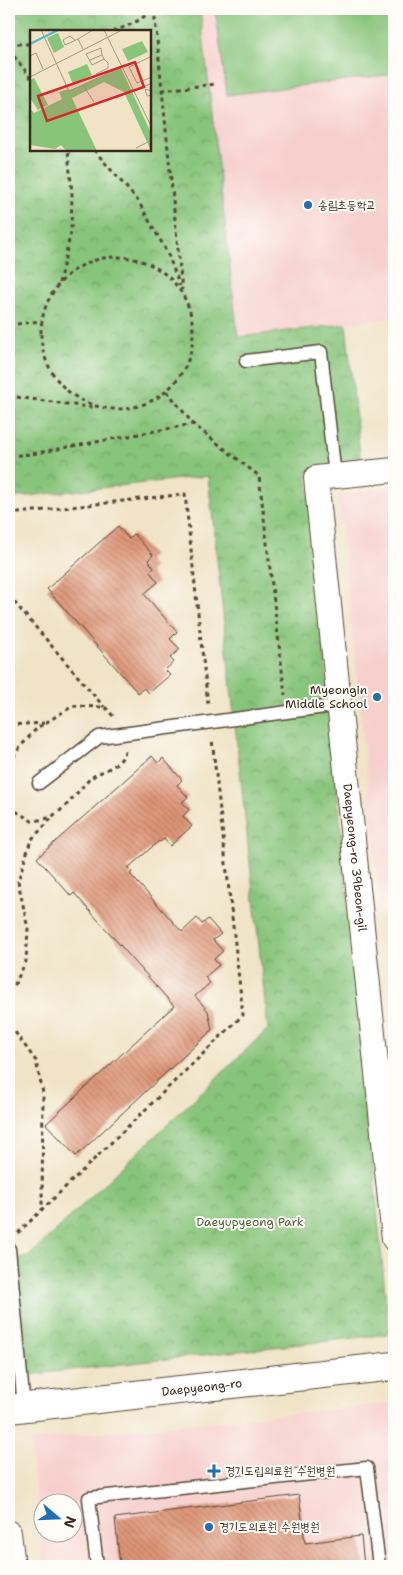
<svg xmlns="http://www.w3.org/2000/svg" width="403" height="1575" viewBox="0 0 403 1575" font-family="'Shantell Sans','Poor Story',sans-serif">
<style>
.built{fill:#f7d0cd;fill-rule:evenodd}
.grass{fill:#88c57b;stroke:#62784c}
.park{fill:url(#park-crowns);stroke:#62784c;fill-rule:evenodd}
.building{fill:url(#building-back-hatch)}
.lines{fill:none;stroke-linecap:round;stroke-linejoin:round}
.service-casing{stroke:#564637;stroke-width:15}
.minor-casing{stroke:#564637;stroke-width:26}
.tertiary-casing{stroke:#564637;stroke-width:30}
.path{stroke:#564637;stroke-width:3;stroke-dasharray:4 4;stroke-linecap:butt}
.service{stroke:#fff;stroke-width:12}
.minor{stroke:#fff;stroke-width:24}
.tertiary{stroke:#fff;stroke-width:28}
.poi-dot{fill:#1f6fb2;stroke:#fdfcf7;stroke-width:2}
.labels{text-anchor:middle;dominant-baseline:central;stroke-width:4;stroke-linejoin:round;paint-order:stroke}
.poi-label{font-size:12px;fill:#3b2a1e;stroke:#fdfcf7;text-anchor:start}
.street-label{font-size:12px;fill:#3b2a1e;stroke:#fdfcf7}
.park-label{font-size:12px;fill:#56603f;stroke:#fdfcf7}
.inset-river{fill:none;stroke:#53bbd0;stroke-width:2.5}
.inset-road{fill:none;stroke:#a89983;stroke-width:1}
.view{fill:#d62828;fill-opacity:0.15;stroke:#d62828;stroke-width:2.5}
.inset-edge{fill:none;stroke:#3b2a1e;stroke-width:2.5}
</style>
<defs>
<pattern id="park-crowns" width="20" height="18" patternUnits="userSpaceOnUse" patternTransform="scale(1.25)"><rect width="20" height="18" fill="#88c57b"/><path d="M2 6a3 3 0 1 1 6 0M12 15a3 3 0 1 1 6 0" fill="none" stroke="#70a064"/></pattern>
<pattern id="building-back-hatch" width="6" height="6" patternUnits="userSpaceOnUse" patternTransform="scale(1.25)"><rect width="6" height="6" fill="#de9476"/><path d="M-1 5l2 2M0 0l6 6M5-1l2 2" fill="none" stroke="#b57960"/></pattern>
</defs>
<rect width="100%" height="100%" fill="#fdfcf7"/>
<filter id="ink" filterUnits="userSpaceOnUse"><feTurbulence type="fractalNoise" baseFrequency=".02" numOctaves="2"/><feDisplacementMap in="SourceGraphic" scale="10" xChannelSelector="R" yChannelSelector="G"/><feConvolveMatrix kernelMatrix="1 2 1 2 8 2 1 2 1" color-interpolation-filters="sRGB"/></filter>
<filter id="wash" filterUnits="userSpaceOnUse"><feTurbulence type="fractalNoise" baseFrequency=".0096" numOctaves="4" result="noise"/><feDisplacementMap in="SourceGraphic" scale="20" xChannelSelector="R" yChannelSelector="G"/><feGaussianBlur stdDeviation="1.12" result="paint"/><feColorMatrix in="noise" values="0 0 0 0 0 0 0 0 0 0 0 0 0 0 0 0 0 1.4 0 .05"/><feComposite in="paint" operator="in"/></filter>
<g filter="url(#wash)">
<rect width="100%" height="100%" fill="#f0e3c6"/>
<path class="built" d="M200,9H394V318L238,337Z
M394,487V901L380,902L338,494Z
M394,1403V1566H43L30,1440ZM42,1502H72V1532H42Z"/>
<path class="grass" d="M215,9H394V74L227,95Z"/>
<path class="park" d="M9,9H200L238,337L346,324L361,465L307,471L389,1334L9,1377V1260L28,1257L268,1029L208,476L9,498ZM31,31H150V150H31Z"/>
<g id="blocks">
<path class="building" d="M118,526L129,539L134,534L153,555L148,560L154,568L150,572L158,582L144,594L177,632L170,639L180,649L170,658L174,662L165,670L170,675L149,693L144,688L138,693L47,589Z
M152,756L158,763L163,758L182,780L177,785L188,797L182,802L189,810L183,816L192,826L170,846L164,839L160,842L159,841L128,868L132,872L130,874L182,932L197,918L202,924L208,919L221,934L213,940L223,951L214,959L219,965L205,977L210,983L195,996L208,1011L212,1030L76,1156L46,1124L174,1006L74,893L71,896L37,858Z
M299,1495L305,1543L361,1536L364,1566H120L115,1518Z"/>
</g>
</g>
<g filter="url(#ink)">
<use href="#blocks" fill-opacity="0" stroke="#564637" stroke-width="1"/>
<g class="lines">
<defs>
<path id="service" d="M246,361L321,352L335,476
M39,783L99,737L340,705
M9,1249L24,1407
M97,1566L89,1498L367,1468L379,1566"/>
<g id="minor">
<path id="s1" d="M394,470L316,478L394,1239"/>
<path d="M9,1533L13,1566"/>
</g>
<g id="tertiary">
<path id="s2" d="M9,1409L394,1366"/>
</g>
</defs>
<use href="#service" class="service-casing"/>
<use href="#minor" class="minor-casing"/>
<use href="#tertiary" class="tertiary-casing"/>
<path class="path" d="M154,9L182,290
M113,31C127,27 143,20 152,9
M9,44H31
M9,50L31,78
M162,90L217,84
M94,150L138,201L167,252L180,286
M41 333a76 76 0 1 1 152 0a76 76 0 1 1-152 0Z
M59,283L71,232L72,194L68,150
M9,325L41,321
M167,391L193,424L259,476L285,695
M9,396L95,408
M9,456L31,454L193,424
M9,514L185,494L208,705
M9,596L104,707
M9,725L44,723
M9,764L20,747L37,728L73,706L105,707L113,716
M9,807L32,821C39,820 49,819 54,815C70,805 77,791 90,779C100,770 121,768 125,751
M9,991L15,984L26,961L28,929L18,881L31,840L52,818
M9,1027L15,1032L36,1061L43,1093L42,1210
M18,1233L243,1015L212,739"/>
<use href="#service" class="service"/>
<use href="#minor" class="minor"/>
<use href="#tertiary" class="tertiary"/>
</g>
</g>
<g class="poi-dot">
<circle cx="308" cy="205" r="5"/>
<circle cx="377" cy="697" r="5"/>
<path d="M211.5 1463.5h5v5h5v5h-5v5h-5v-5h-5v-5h5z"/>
<circle cx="209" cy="1527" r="5"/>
</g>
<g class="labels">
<g class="poi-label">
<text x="318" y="205">송림초등학교</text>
<text x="367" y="690" text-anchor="end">Myeongin<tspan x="367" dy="14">Middle School</tspan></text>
<text x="225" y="1471">경기도립의료원 수원병원</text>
<text x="219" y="1527">경기도의료원 수원병원</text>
</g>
<g class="street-label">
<text stroke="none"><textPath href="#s1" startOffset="460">Daepyeong-ro 39beon-gil</textPath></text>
<text stroke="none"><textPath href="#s2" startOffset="194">Daepyeong-ro</textPath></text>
</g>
<g class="park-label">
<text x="250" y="1222">Daeyupyeong Park</text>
</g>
</g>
<g transform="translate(30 30)">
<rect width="121" height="121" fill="#f0e3c6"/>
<path d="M112,11L118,22L98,31L92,19ZM57,34L62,45L43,54L38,42ZM4,48L18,75L8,80L0,68V50Z" fill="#88c57b"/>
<path d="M28,3L34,17L24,23L17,8ZM91,38L121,103V121L94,62L74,52L42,68L67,121H36L31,115L25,119L0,115V78L4,83L32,69L29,62L38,59L39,61Z" fill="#88c57b"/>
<path class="inset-river" d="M0,14L28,0"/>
<path class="inset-road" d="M11,0L39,61L92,37M74,0L122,98M45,10L40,6L33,10L35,15L48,9M53,19L48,9L63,0M0,26L6,23L13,39M122,29L120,27L99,37L107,53L122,47M60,30L72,25L74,29L62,35L56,24L71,18L72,25M66,44L78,38V33L74,29M0,47L92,0M53,55L64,72M104,61L122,53M122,61L115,59L117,66L122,65M85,68L103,59M106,118L122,110"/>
<path class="view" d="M105,32L114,57L17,91L8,66Z"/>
<rect width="121" height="121" class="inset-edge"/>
</g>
<rect width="403" height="1575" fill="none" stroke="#fdfcf7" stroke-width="30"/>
<g transform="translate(58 1518) rotate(109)"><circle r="24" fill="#fdfcf7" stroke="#afa8a0"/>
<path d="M0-4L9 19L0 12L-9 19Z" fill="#1f6fb2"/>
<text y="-8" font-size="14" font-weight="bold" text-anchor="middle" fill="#3b2a1e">N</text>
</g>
</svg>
